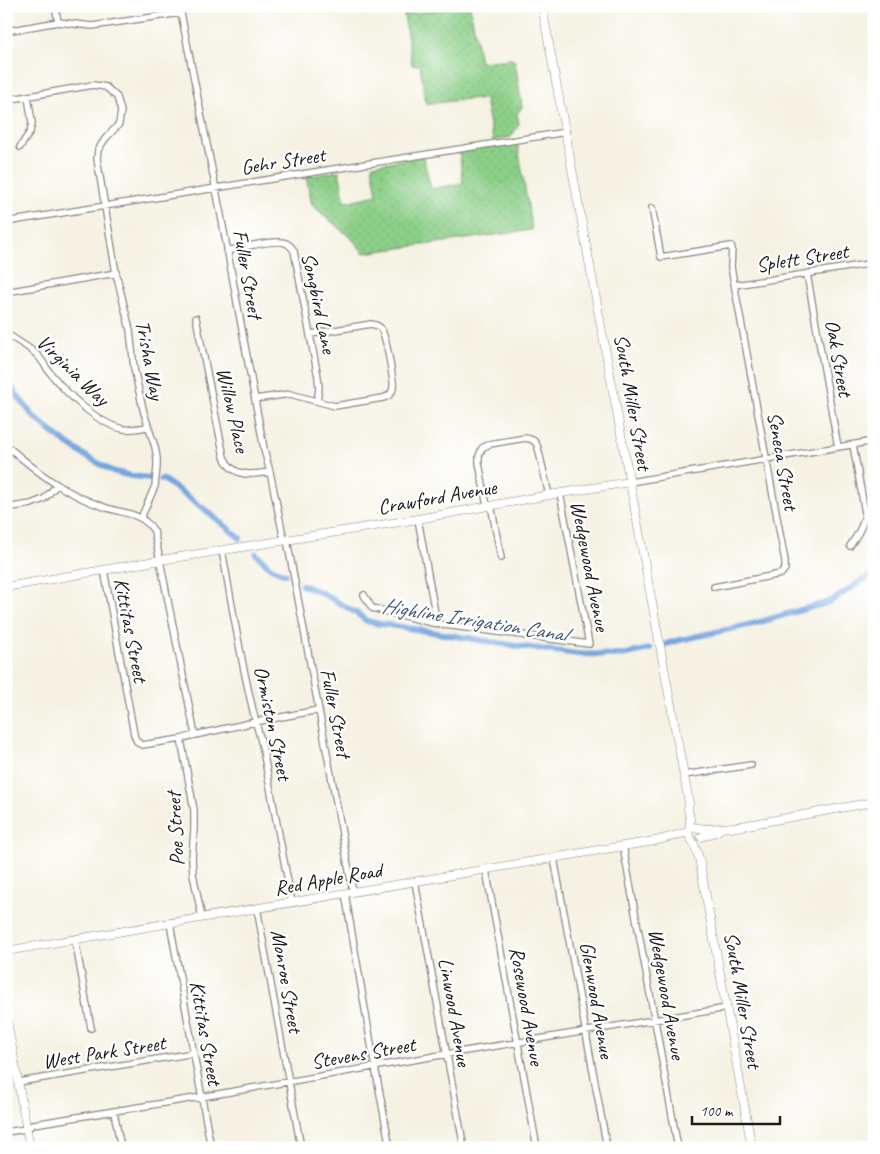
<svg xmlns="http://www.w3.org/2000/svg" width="880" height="1154" viewBox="0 0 880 1154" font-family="Caveat,sans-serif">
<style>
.grass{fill:url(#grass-dots);stroke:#547652}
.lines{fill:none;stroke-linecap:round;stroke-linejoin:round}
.canal{stroke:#75a5df;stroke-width:6}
.street-casing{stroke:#888780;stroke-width:8}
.secondary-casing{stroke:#888780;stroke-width:9}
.street{stroke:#fff;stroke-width:5.5}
.secondary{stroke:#fff;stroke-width:8}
.labels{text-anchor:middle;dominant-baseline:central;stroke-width:4.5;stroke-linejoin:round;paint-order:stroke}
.street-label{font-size:21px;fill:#1c1c1c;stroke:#fff}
.water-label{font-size:22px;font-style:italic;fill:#445a74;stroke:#fff}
</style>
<defs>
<pattern id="grass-dots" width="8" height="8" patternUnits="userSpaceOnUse" patternTransform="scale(1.25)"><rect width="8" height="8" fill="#8ccf88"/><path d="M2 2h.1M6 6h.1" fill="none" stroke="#78b175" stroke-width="1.8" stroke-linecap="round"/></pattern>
</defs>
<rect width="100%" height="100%" fill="#fff"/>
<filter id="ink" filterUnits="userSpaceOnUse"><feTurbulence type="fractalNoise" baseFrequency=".02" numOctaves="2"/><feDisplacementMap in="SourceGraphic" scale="10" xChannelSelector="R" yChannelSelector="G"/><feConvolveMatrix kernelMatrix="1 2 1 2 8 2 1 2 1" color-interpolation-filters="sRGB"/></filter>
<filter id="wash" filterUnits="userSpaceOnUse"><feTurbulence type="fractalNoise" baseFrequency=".0096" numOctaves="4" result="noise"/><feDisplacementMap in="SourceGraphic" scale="20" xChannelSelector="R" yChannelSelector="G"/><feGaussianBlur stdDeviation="1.12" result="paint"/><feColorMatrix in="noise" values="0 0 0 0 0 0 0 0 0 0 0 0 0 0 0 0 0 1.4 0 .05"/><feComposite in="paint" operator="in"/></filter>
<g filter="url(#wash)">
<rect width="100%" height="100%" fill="#f5f2e3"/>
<path class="grass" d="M457,6H470L480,62L511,59L515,61L522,107L517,114L519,124L511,137L493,141L485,99L477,100V98L428,104H426L420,65H412L404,15Z
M517,141L532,230L364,253L352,239L312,205L306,177L339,171L345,202L377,195L372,165L423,156L431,189L463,183L459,151Z"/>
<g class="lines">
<path class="canal" d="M6,380L32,415L58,437L84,455L112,471L131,476L151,478
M161,479L164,480L203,508L240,538
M256,554L271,568L285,574
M302,585L322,593L356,613L367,621L379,624L389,625L516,646L578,654L622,655L650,649
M666,644L680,640L753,624L829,602C845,594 858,581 874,574"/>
</g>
</g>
<g filter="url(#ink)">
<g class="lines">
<defs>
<path id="street" d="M55,6L58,22
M6,31L58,22L92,26L181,13L220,210L264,449L270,472L284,540
M6,100L93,85L106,87L117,97L121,111L119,124L105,139L98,150L97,159L116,273L130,330L134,368L138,387L144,413L155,447L157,458V467L155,486L141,518
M20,147L30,132L32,123L28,96
M652,208L661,257L731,246L732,248L731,267L785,561V569L781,574L714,587
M6,222C193,191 379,162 566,132
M227,251C239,248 276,239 286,243C290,245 292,247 294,251L318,377L319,388L317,401
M807,274L838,447
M735,285L874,263
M6,292L116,273
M196,318L224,457C233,478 251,475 270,472
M6,333C16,341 29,346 38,356C43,361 46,368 51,374C67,394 99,425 124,429C132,430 140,428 147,427
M255,399L290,394L335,406L383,398C392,396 394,389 393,381C391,370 387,337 381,329C379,325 375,325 371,324L311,334
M6,445C38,473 66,495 107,508C126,514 142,513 154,531L195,735
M630,482L874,441
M491,505L501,558
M487,506L479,463V456L482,448L490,444L525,438C535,439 537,443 539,452L549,495
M6,508L31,504L44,499L57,485
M418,519L437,624
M287,540L353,892
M850,546C857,536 864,525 865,513L853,445
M222,550C234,615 244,682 262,745L292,903
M104,570L134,734C135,739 137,743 142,745L181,739L195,735L255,722L318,710
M364,595L372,608L437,624L589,644L560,493
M181,739L194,810V829L192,859L193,874L202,918
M684,775L751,765
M623,846L678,1148
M554,858L607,1148
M486,870L537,1148
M415,882L464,1148
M345,893L375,1067L390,1148
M257,908L301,1148
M170,923L211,1148
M75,939L91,1028
M19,1082L194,1053
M114,1112L121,1148
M6,1132L26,1129L34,1124L201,1097L447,1054L727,1008"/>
<path id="secondary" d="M542,6L689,803L688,809L690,819L689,831
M6,587L161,560L418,519L549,495L630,482
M735,827L705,829L693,827L689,830L688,834L694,844L699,858L752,1148
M731,828L874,802
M701,837L718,831
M6,951L623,846L655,841L688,832
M6,1015L30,1148"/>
</defs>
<use href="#street" class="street-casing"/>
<use href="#secondary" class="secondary-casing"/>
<use href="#street" class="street"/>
<use href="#secondary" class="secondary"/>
</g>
</g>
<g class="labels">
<g class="street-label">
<text transform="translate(283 161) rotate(-9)">Gehr Street</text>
<text transform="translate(802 258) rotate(-9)">Splett Street</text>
<text transform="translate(248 274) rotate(80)">Fuller Street</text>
<text transform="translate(319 303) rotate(78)">Songbird Lane</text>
<text transform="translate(839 358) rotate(80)">Oak Street</text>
<text transform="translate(150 360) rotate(79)">Trisha Way</text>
<text transform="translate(73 370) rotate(44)">Virginia Way</text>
<text transform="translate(633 402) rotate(80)">South Miller Street</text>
<text transform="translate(233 410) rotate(77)">Willow Place</text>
<text transform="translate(783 461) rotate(80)">Seneca Street</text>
<text transform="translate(437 497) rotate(-10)">Crawford Avenue</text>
<text transform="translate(590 566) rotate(79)">Wedgewood Avenue</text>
<text transform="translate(131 630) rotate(79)">Kittitas Street</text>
<text transform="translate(336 713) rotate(79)">Fuller Street</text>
<text transform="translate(273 723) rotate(78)">Ormiston Street</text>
<text transform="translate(175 829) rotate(-93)">Poe Street</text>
<text transform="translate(328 879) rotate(-10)">Red Apple Road</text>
<text transform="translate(287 981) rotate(80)">Monroe Street</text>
<text transform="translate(667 994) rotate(80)">Wedgewood Avenue</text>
<text transform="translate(597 1000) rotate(80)">Glenwood Avenue</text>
<text transform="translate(743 1000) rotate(80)">South Miller Street</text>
<text transform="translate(527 1006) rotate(80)">Rosewood Avenue</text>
<text transform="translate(455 1012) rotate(80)">Linwood Avenue</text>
<text transform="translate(206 1033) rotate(80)">Kittitas Street</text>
<text transform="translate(104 1052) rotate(-9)">West Park Street</text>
<text transform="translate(363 1053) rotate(-10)">Stevens Street</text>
</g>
<g class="water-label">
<text transform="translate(474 620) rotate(9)">Highline Irrigation Canal</text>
</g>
</g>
<rect width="880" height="1154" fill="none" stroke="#fff" stroke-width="25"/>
<path d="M692 1116v8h88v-8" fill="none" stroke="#1c1c1c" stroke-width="2.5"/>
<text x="700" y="1116" font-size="15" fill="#1c1c1c" stroke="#ffffff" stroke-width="4" paint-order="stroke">100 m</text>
</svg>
